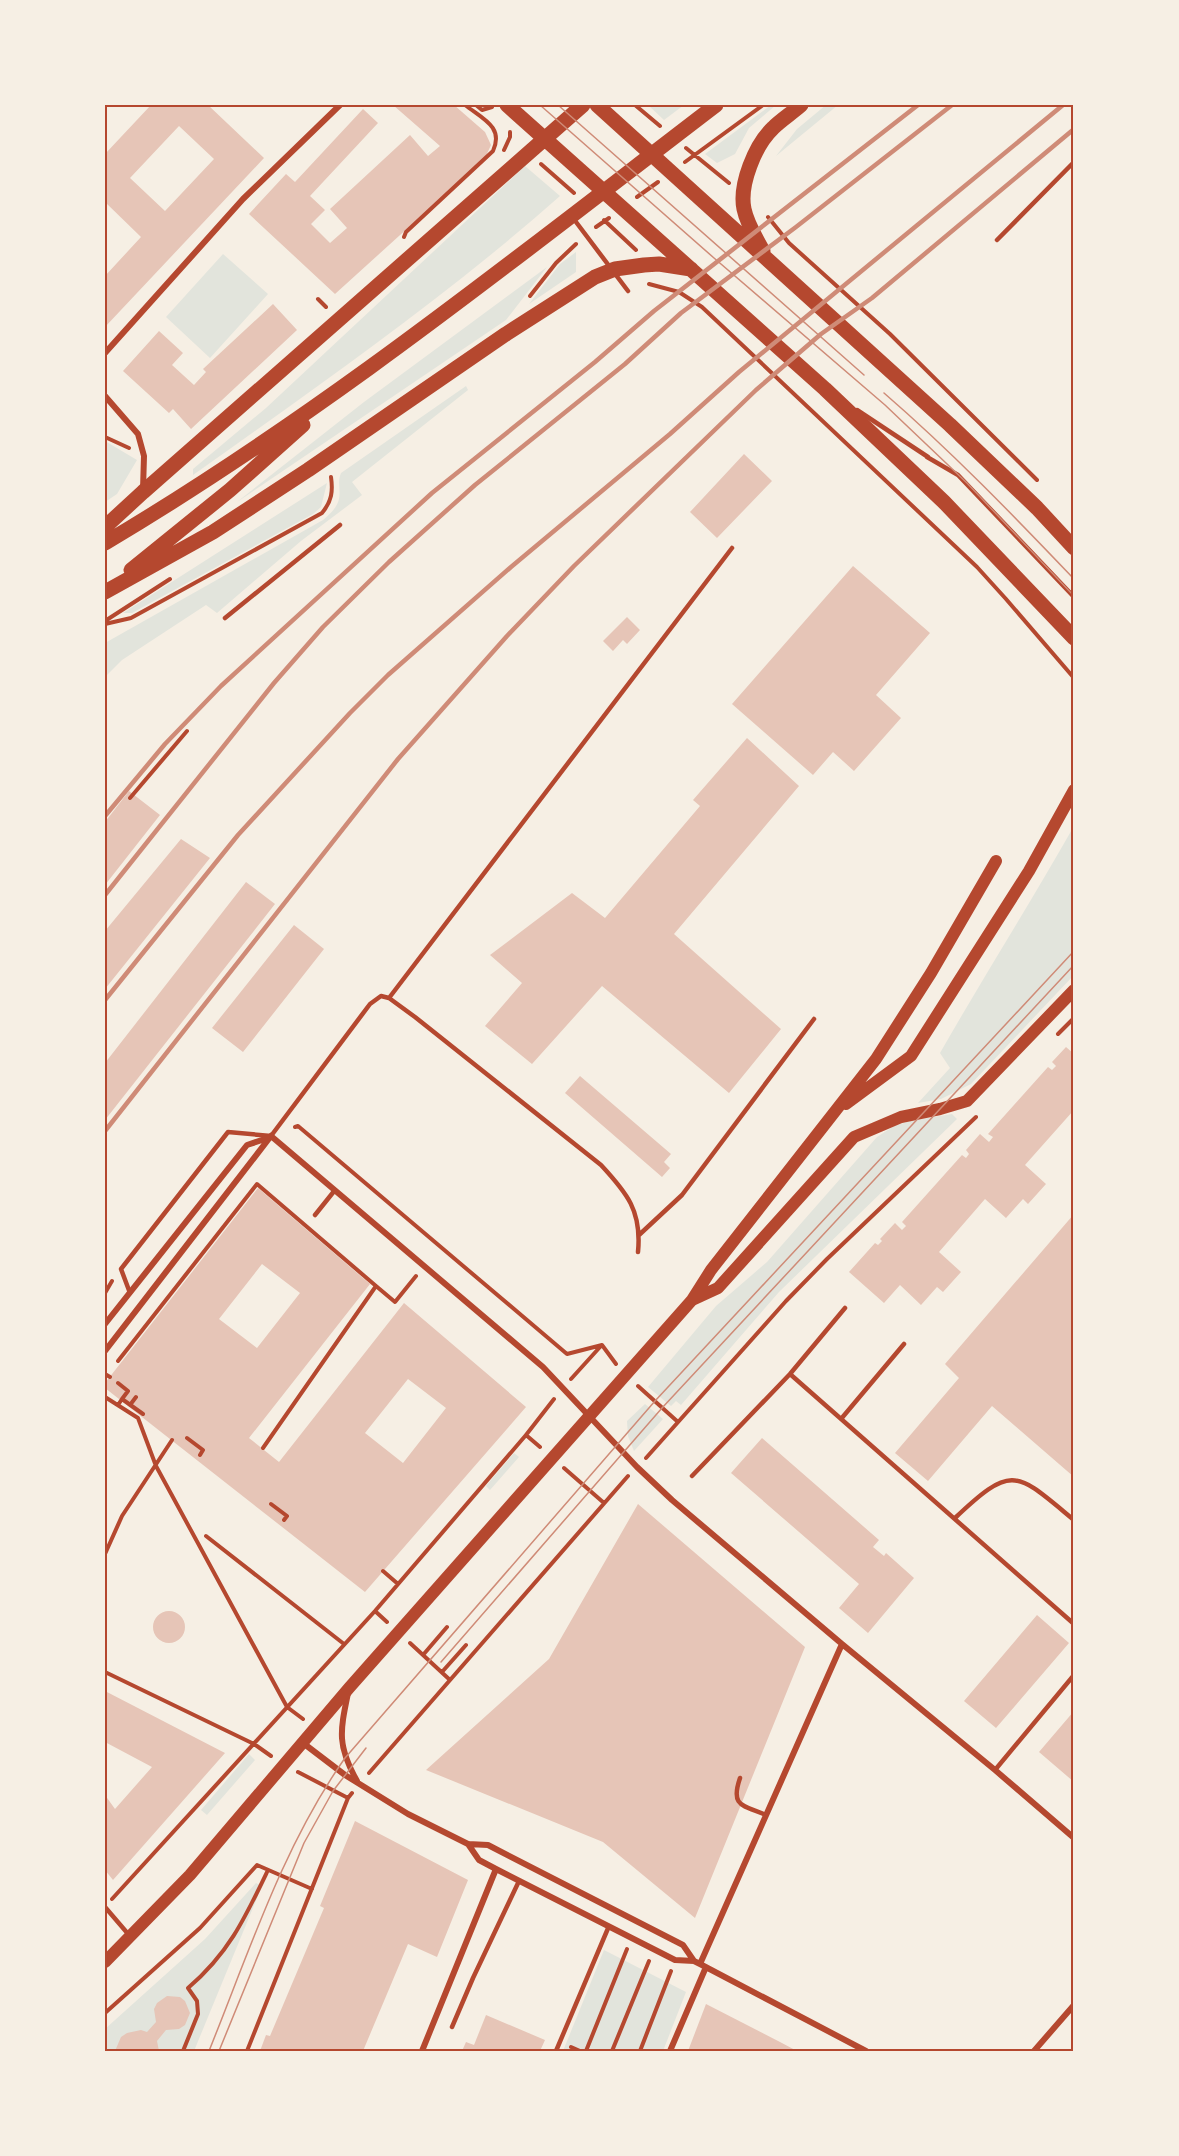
<svg xmlns="http://www.w3.org/2000/svg" width="1179" height="2156" viewBox="0 0 1179 2156" font-family="'PT Sans Narrow',sans-serif">
<style>
.green{fill:#e2e4dc}
.building{fill:#e6c5b7;fill-rule:evenodd}
.lines{fill:none;stroke-linecap:round;stroke-linejoin:round}
.path{stroke:#b5482f;stroke-width:4}
.service{stroke:#b5482f;stroke-width:4.5}
.minor{stroke:#b5482f;stroke-width:6}
.secondary{stroke:#b5482f;stroke-width:12}
.primary{stroke:#b5482f;stroke-width:15}
.tram{stroke:#cf8b77;stroke-width:1.5}
.rail{stroke:#cf8b77;stroke-width:4.5}
.neatline{fill:none;stroke:#b5482f;stroke-width:2}
</style>
<rect width="100%" height="100%" fill="#f6efe4"/>
<path class="green" d="M648,105H684L664,120Z
M771,105H776L749,128L735,154L717,163L705,154Z
M826,105H838L776,156L797,129Z
M525,166L560,196C445,298 318,386 193,475V469L266,408Z
M576,252V272L529,304L560,264Z
M223,254L268,294L210,358L166,317Z
M547,267L506,320L237,502L364,402Z
M466,386L468,390L352,482L362,495L301,541L217,613L206,605L122,660L105,677V643L323,520C329,515 337,508 339,499C341,490 337,482 341,473Z
M105,441L137,460L117,494L105,502Z
M327,483L321,507L313,514L132,613H123Z
M1074,826V975L971,1084L941,1099L918,1103L950,1068L940,1053C984,976 1031,902 1074,826Z
M952,1114L957,1119L779,1292L681,1405L676,1401L671,1406L648,1387L716,1306L767,1262L877,1137L894,1126L910,1121Z
M645,1404L663,1419L634,1451L628,1436L627,1421Z
M514,1453L519,1457L490,1490L486,1486Z
M249,1754L255,1760L207,1815L201,1810Z
M256,1883L262,1886L194,2051H105V2029L205,1939Z
M604,1950L686,1992L663,2051H563Z"/>
<path class="building" d="M151,105H208L264,158L105,327V276L141,237L105,202V154ZM179,126L214,159L165,211L130,178Z
M393,105H454L485,132L491,145L485,158L335,294L249,214L286,174L295,182L363,109L378,123L310,196L325,210L311,224L330,243L347,228L330,209L410,135L428,156L440,146Z
M273,304L297,330L191,429L173,409L169,413L123,371L159,331L183,353L172,365L194,385L206,372L203,369Z
M744,454L772,481L717,538L690,512Z
M853,566L930,633L876,695L901,718L854,771L833,752L813,775L732,704Z
M627,617L640,630L627,644L623,640L613,651L603,641Z
M747,738L799,786L674,934L781,1029L729,1093L602,986L532,1064L485,1026L522,983L490,955L572,893L605,918L700,806L693,800Z
M129,791L160,815L105,885V822Z
M181,839L210,858L105,989V931Z
M246,882L275,904L105,1120V1063Z
M294,925L324,949L243,1052L212,1028Z
M1066,1047L1074,1054V1112L1073,1111L1025,1165L1046,1184L1028,1204L1023,1199L1006,1218L985,1199L939,1252L961,1272L943,1292L937,1287L921,1305L900,1285L884,1303L849,1272L875,1243L878,1245L882,1241L880,1239L895,1223L902,1230L906,1226L902,1222L962,1155L966,1158L969,1154L966,1150L980,1134L989,1142L993,1137L988,1134L1048,1067L1052,1070L1056,1066L1052,1062Z
M580,1076L671,1154L664,1162L670,1168L662,1177L565,1093Z
M258,1188L370,1284L249,1438L279,1462L404,1303L526,1407L365,1592L105,1388V1383ZM262,1264L300,1293L257,1348L219,1319ZM408,1379L446,1408L403,1463L365,1433Z
M1074,1214V1477L992,1406L928,1481L895,1453L959,1378L945,1364Z
M762,1438L879,1540L873,1547L884,1556L886,1553L914,1578L868,1633L839,1608L859,1584L731,1473Z
M638,1504L805,1647L695,1918L603,1842L426,1770L549,1659Z
M153 1627a16 16 0 1 1 32 0a16 16 0 1 1-32 0Z
M1037,1615L1069,1643L996,1728L964,1701Z
M105,1691L225,1753L113,1880L105,1870V1795L115,1809L152,1767L105,1742Z
M1074,1711V1782L1039,1752Z
M355,1821L468,1880L437,1957L408,1944L363,2051H260L266,2035L270,2036L324,1908L320,1906Z
M167,1996L180,1997L185,2001L190,2013L185,2025L179,2029L166,2030L157,2041L159,2051H115L121,2037L127,2033L141,2030L147,2032L156,2022L154,2009L157,2003Z
M706,2004L780,2042L797,2051H688Z
M486,2015L545,2040L540,2051H462L466,2042L474,2045Z"/>
<g class="lines">
<path class="path" d="M476,105L482,110L492,107
M635,105L660,126
M686,148L729,183
M504,150L510,137V132
M685,162L763,105
M541,164L574,193
M637,197L658,182
M768,217L789,243L890,334L1037,480
M604,220L636,250
M596,227L609,218
M404,237L406,232L493,151C504,127 483,119 465,105
M649,284L679,292L702,307L977,567L1006,599L1074,678
M530,296L556,263L576,244
M318,299L326,307
M105,437L129,448
M105,621L170,579
M105,624L131,618L322,513C332,501 333,491 331,477
M130,798L187,731
M1058,1034L1074,1018
M295,1127L298,1126L567,1354L602,1345L616,1364
M376,1286L395,1302L416,1276
M105,1293L112,1281
M118,1361L257,1184L376,1286L263,1448
M105,1374L110,1377
M571,1379L600,1347
M118,1383L128,1391L122,1399
M638,1386L678,1422
M105,1397L138,1418L156,1466L287,1707L303,1719
M118,1405L122,1399L143,1414
M130,1405L136,1397
M187,1438L203,1450L200,1455
M540,1447L526,1435L554,1399
M646,1458L786,1301L827,1259L976,1117
M564,1468L604,1503
M271,1504L287,1516L284,1520
M206,1536L344,1644
M105,1554L122,1516L172,1440
M383,1571L398,1584
M375,1611L387,1622
M447,1627L423,1655L450,1680
M410,1643L423,1655
M105,1672L254,1744L271,1756
M442,1672L466,1645
M298,1772L348,1798
M369,1773L628,1476
M112,1899L375,1611L526,1435
M105,2013L200,1928L257,1865L312,1889
M571,2047L580,2051
M183,2051L198,2014L197,2001L188,1988C229,1953 245,1918 268,1870
M247,2051L348,1798L352,1793
M586,2051L627,1949
M612,2051L649,1961
M640,2051L671,1971"/>
<path class="service" d="M573,218L628,291
M997,240L1074,162
M857,410L928,457
M927,457L958,475L1074,597
M225,618L340,525
M389,998L732,548
M315,1215L335,1190
M639,1235L682,1195L814,1019
M130,1293L121,1269L228,1132L271,1136L370,1004L381,996L389,998L415,1017L601,1165C627,1193 642,1211 638,1252
M790,1374L1074,1624
M841,1419L904,1344
M692,1476L790,1374L845,1308
M955,1518C1013,1463 1016,1472 1074,1520
M995,1770L1074,1675
M740,1778C730,1807 743,1805 766,1815
M105,1907L129,1935
M452,2027L473,1978L519,1881
M556,2051L609,1926"/>
<path class="minor" d="M105,353L243,199L340,105
M105,396L138,434L144,456L143,490
M271,1136L543,1367L637,1467L672,1500L842,1644L995,1770L1074,1838
M105,1324L247,1145L271,1137
M105,1351L271,1136
M348,1693C340,1732 337,1745 357,1781
M303,1743L345,1775L408,1814L468,1844L488,1845L683,1945L694,1961
M468,1844L479,1860L496,1869L675,1960L694,1961L700,1964L866,2051
M700,1964L842,1644
M422,2051L496,1869
M670,2051L706,1967
M1034,2051L1074,2005"/>
<path class="secondary" d="M846,1104L911,1056L1029,871L1074,790
M692,1300L718,1288L854,1137L901,1117L940,1109L967,1101L1074,990
M105,1962L190,1875L349,1688L692,1300L711,1270L876,1059L931,973L996,861"/>
<path class="primary" d="M507,105L825,389L944,502L1074,638
M597,105L950,425L1037,508L1074,548
M763,251C756,238 747,224 744,209C739,185 755,145 773,128C781,120 792,113 801,105
M105,527L143,492L583,105
M105,543C321,415 517,257 716,105
M131,570L230,490L303,425
M105,592L213,532L308,470L506,334L595,277L615,269L644,265L659,264L691,269"/>
<path class="tram" d="M540,105L714,258L885,405L967,483L1074,596
M558,105L864,375
M884,393C951,451 1013,515 1074,579
M441,1662L662,1408L1074,965
M209,2051C249,1952 283,1846 345,1758L655,1401L1074,951
M219,2051L304,1843L333,1791L366,1748"/>
<path class="rail" d="M105,816L165,744L221,686L432,493L595,362L654,311L918,105
M105,895L274,683L323,627L389,562L475,485L625,364L681,313L796,227L952,105
M105,1000L238,835L350,713L388,675L511,567L670,434L739,372L1063,105
M105,1131L398,759L507,636L574,566L756,390L821,334L872,298L1074,129"/>
</g>
<rect width="1179" height="2156" fill="none" stroke="#f6efe4" stroke-width="213"/>
<rect x="106" y="106" width="966" height="1944" class="neatline"/>
</svg>
